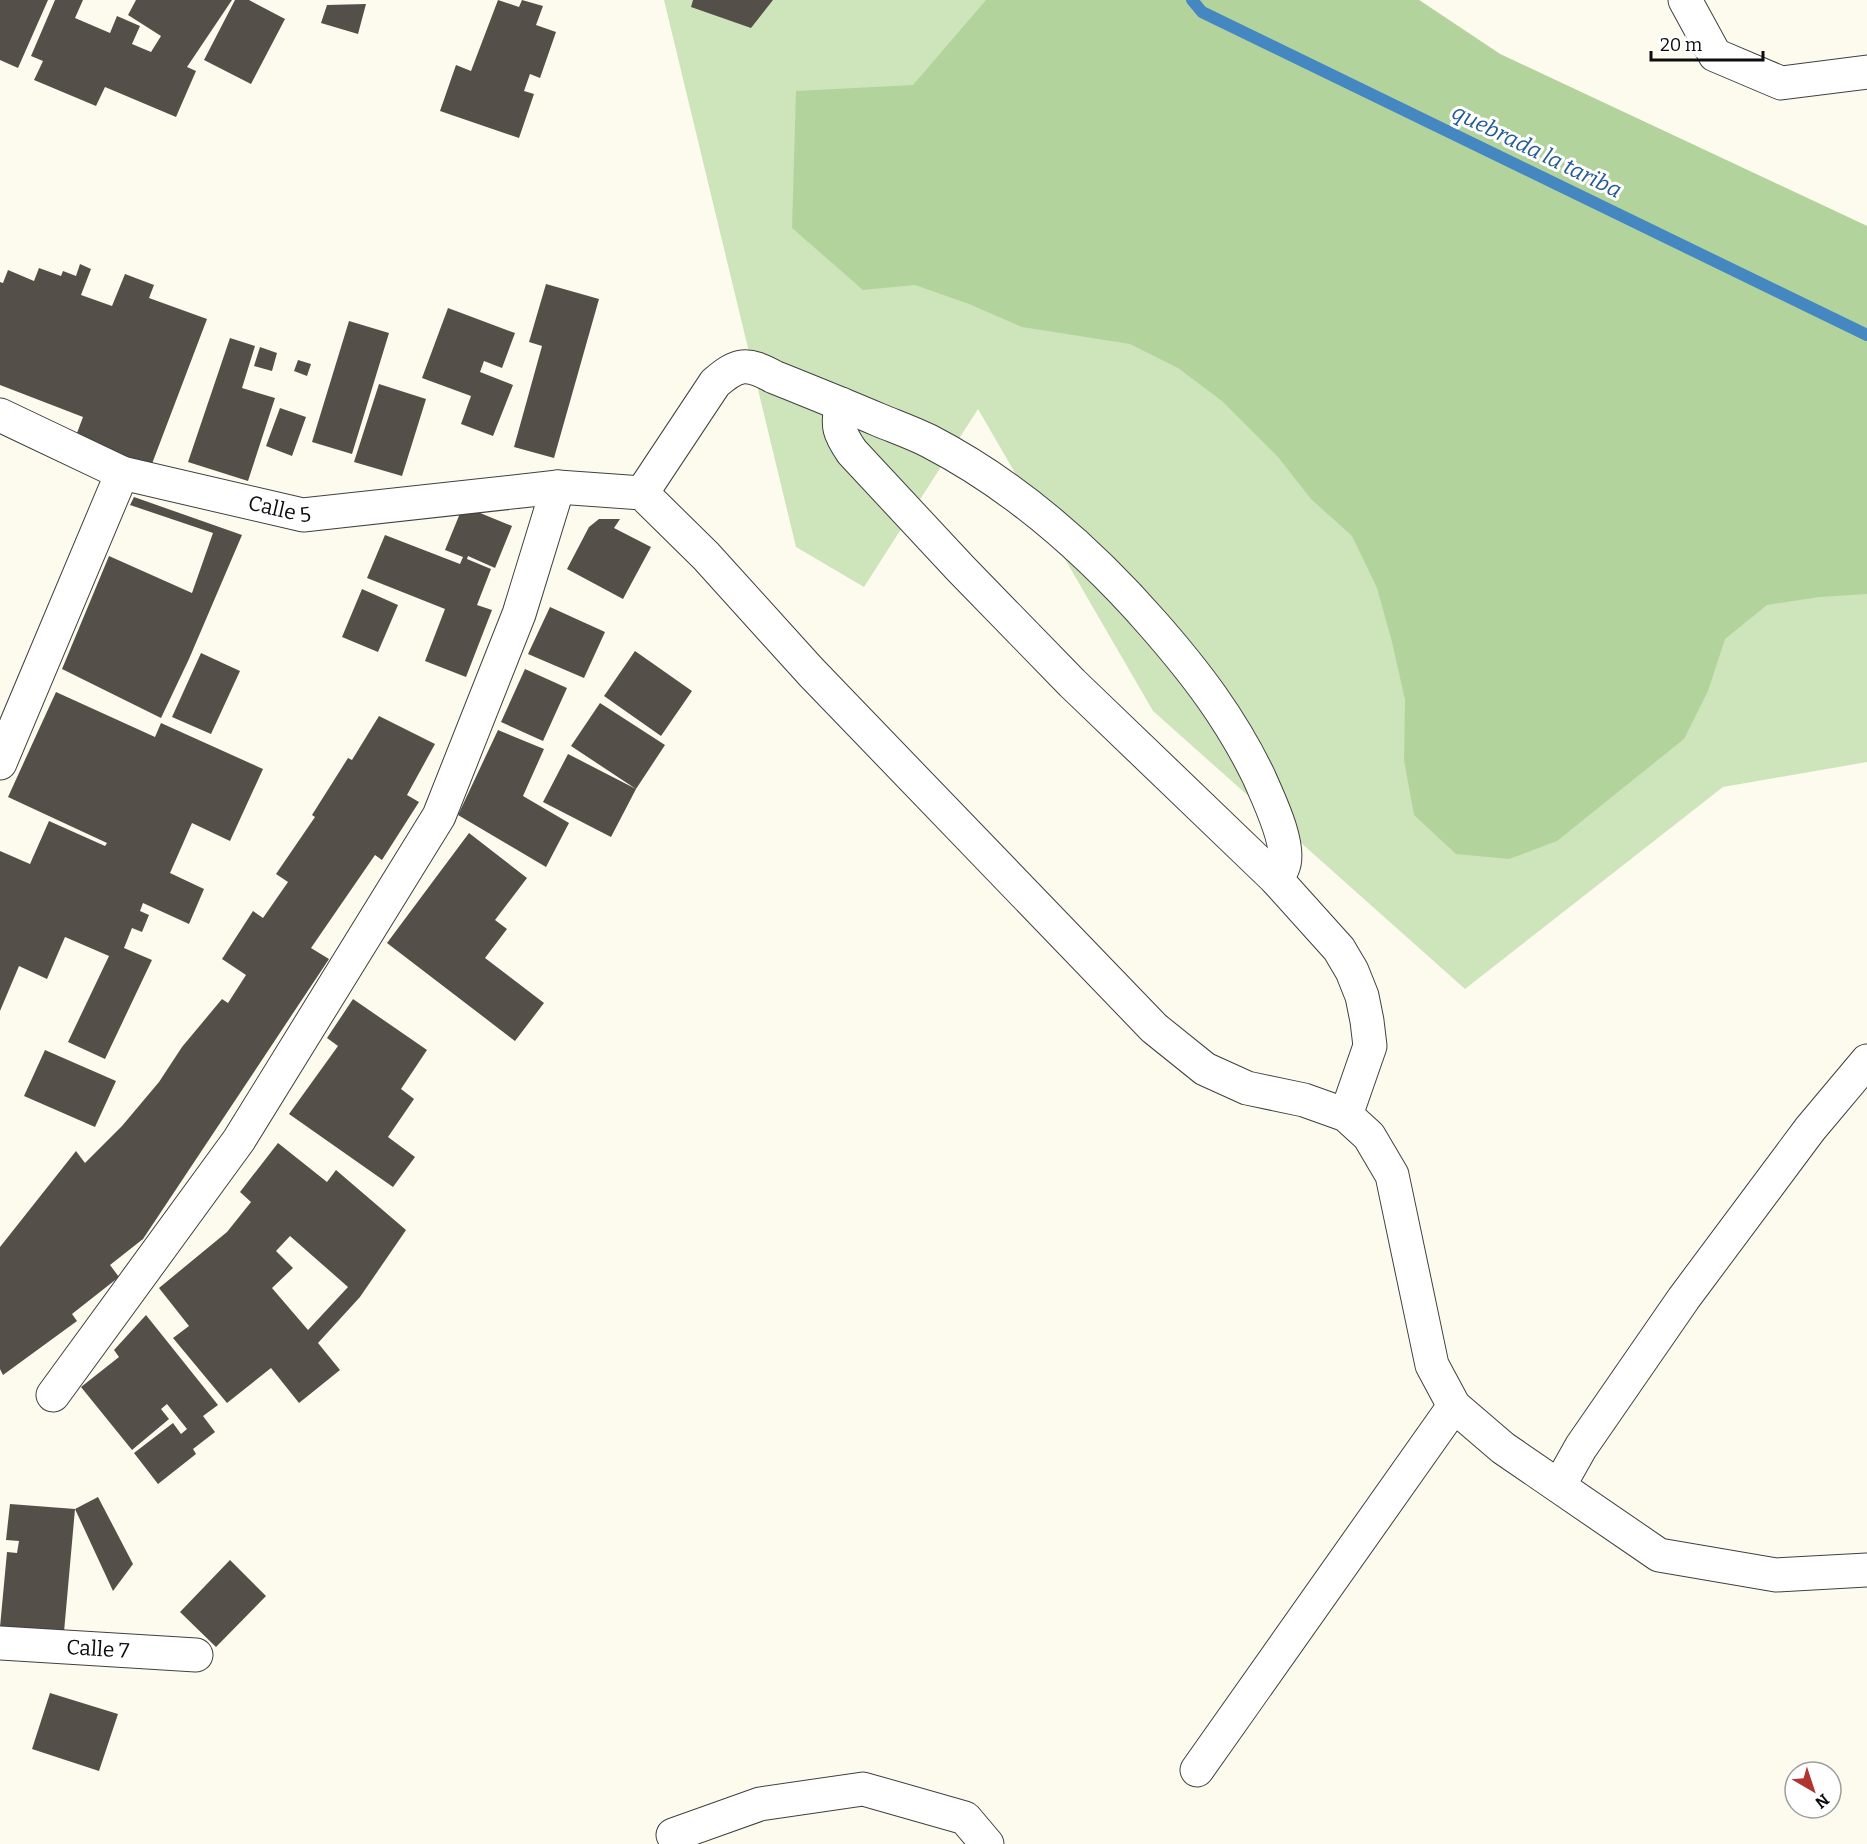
<svg xmlns="http://www.w3.org/2000/svg" width="1867" height="1844" viewBox="0 0 1867 1844" font-family="Bitter,serif">
<style>
.green{fill:#cee5bb}
.forest{fill:#b2d49c}
.lines{fill:none;stroke-linecap:round;stroke-linejoin:round}
.stream{stroke:#4588c1;stroke-width:12}
.building{fill:#554f4a;fill-rule:evenodd}
.minor-casing{stroke:#404040;stroke-width:35}
.minor{stroke:#fff;stroke-width:33}
.labels{text-anchor:middle;dominant-baseline:central;stroke-width:6;stroke-linejoin:round;paint-order:stroke}
.street-label{font-size:21px;fill:#0d0d0d;stroke:#fff}
.water-label{font-size:22px;font-style:italic;fill:#225a93;stroke:#fff}
</style>
<rect width="100%" height="100%" fill="#fdfbee"/>
<path class="green" d="M664,0H1419L1500,54L1867,226V762L1723,787L1465,989L1153,711L978,409L864,587L796,547Z"/>
<path class="forest" d="M986,0H1419L1500,54L1867,226V594L1820,597L1767,605L1725,639L1708,691L1684,739L1557,841L1509,859L1456,854L1414,815L1404,760L1405,700L1392,642L1377,588L1352,536L1311,499L1278,457L1222,401L1178,368L1130,344L1022,327L969,304L915,285L863,290L792,228L796,91L913,85Z"/>
<g class="lines">
<path class="stream" d="M1192,0L1202,12L1867,335"/>
</g>
<path class="building" d="M0,0H48L18,68L0,60Z
M55,0H83L75,18L110,33L117,16L140,26L132,44L151,52L161,36L128,15L136,0H232L187,67L196,71L176,117L105,87L96,106L34,80L43,61L31,56Z
M235,0H249L285,19L251,84L204,60Z
M498,0L519,7L522,0L543,6L536,25L556,32L540,78L530,74L524,91L534,94L519,138L440,111L456,65L471,71Z
M693,0H773L751,28L691,7Z
M366,4L358,34L321,23L327,5Z
M80,264L91,269L81,295L112,306L125,274L154,285L149,298L207,319L150,469L74,441L83,417L0,385V282L3,283L8,270L34,281L39,268L61,276L63,271L76,276Z
M546,284L599,299L554,458L514,447L542,346L529,342Z
M448,308L515,333L502,368L484,361L480,372L513,385L493,436L461,424L471,396L422,378Z
M349,321L389,333L352,454L312,442Z
M230,338L255,346L242,388L275,398L248,481L188,462Z
M260,347L277,353L272,371L254,366Z
M298,360L311,364L307,376L294,371Z
M379,384L426,399L402,476L354,462Z
M280,408L306,417L292,456L266,446Z
M134,497L242,535L189,659L161,718L62,669L109,556L192,593L213,533L130,505Z
M463,506L512,526L495,568L468,556L467,559L491,569L477,605L492,610L466,677L425,661L445,609L367,578L385,535L460,564L463,557L445,550Z
M599,519H620L614,528L651,547L623,599L567,569L589,527Z
M362,589L398,605L378,652L342,637Z
M550,607L605,632L584,678L528,654Z
M635,651L692,691L661,736L604,696Z
M201,653L240,671L211,734L172,717Z
M525,669L567,688L543,741L501,722Z
M56,692L155,737L161,723L263,769L230,841L192,823L170,873L204,889L189,924L143,903L140,911L149,915L142,932L132,928L124,948L152,960L105,1059L68,1042L109,956L65,937L47,979L19,966L0,1011V851L30,864L49,821L105,846L107,843L8,797Z
M600,703L665,745L636,789L571,746Z
M379,716L435,744L407,795L419,802L382,860L375,855L311,948L329,959L143,1239L110,1265L119,1277L72,1314L77,1321L3,1375L0,1369V1247L76,1151L85,1163L122,1126L159,1082L182,1047L222,999L228,1003L246,975L222,959L253,911L263,918L288,882L276,874L315,817L312,815L348,758L352,760Z
M498,730L544,749L523,796L569,823L546,867L458,815Z
M568,754L636,789L611,837L543,802Z
M469,833L527,878L495,920L507,929L485,958L544,1003L515,1041L387,943Z
M353,999L427,1050L401,1089L414,1099L388,1137L415,1157L393,1187L289,1114L338,1046L327,1038Z
M45,1050L116,1081L95,1127L24,1096Z
M278,1143L327,1182L336,1170L406,1230L360,1297L318,1343L340,1370L299,1403L271,1368L227,1403L173,1338L189,1326L159,1288L227,1232L251,1202L240,1192ZM290,1236L348,1287L308,1330L272,1288L293,1268L276,1251Z
M146,1315L218,1405L203,1416L215,1432L193,1449L196,1454L158,1484L134,1453L173,1423L181,1434L187,1429L167,1404L161,1409L169,1419L132,1450L81,1387L119,1357L114,1350Z
M98,1497L133,1564L113,1591L75,1509L64,1632L0,1627L7,1552L17,1553L19,1541L6,1540L10,1504L75,1509Z
M230,1560L266,1596L216,1647L180,1612Z
M50,1693L118,1714L99,1771L32,1749Z"/>
<g class="lines">
<defs>
<g id="minor">
<path d="M1685,0L1715,55L1781,83L1867,72"/>
<path d="M841,404C837,427 839,433 852,452L961,569L1072,683L1276,879L1339,949L1352,971L1362,996L1367,1021L1370,1046L1346,1115"/>
<path id="s1" d="M0,415L122,473L303,515L558,487L642,493L706,556L811,672L1154,1028L1205,1069L1247,1088L1304,1100L1346,1115L1369,1136L1392,1175L1432,1365L1454,1406L1503,1448L1659,1555L1776,1575L1867,1570"/>
<path d="M642,493L715,383C738,363 747,362 774,377C809,391 844,405 879,420C896,427 913,433 929,441C1016,486 1089,551 1153,624C1196,673 1231,719 1259,777C1268,798 1292,846 1283,867C1282,871 1278,875 1276,879"/>
<path d="M0,763L122,473"/>
<path d="M53,1395L239,1140L439,816L519,614L558,487"/>
<path d="M1559,1486L1581,1447L1684,1298L1810,1129L1867,1061"/>
<path id="s2" d="M0,1643L196,1655"/>
<path d="M1197,1770L1454,1406"/>
<path d="M673,1835L760,1804L863,1789L965,1818L987,1844"/>
</g>
</defs>
<use href="#minor" class="minor-casing"/>
<use href="#minor" class="minor"/>
</g>
<g class="labels">
<g class="street-label">
<text stroke="none"><textPath href="#s1" startOffset="297">Calle 5</textPath></text>
<text stroke="none"><textPath href="#s2" startOffset="98">Calle 7</textPath></text>
</g>
<g class="water-label">
<text transform="translate(1537 151) rotate(26)">quebrada la tariba</text>
</g>
</g>
<g transform="translate(1813 1790) rotate(141)"><circle r="28" fill="#ffffff" stroke="#9e9e9e" stroke-width="1.5"/>
<path d="M0-4.5L10 22L0 15L-10 22Z" fill="#b03432"/>
<text y="-9" font-size="16" font-weight="bold" text-anchor="middle" fill="#0d0d0d">N</text>
</g>
<path d="M1651 51v9h112v-9" fill="none" stroke="#0d0d0d" stroke-width="3"/>
<text x="1660" y="51" font-size="18" fill="#0d0d0d" stroke="#ffffff" stroke-width="4.5" paint-order="stroke">20 m</text>
</svg>
